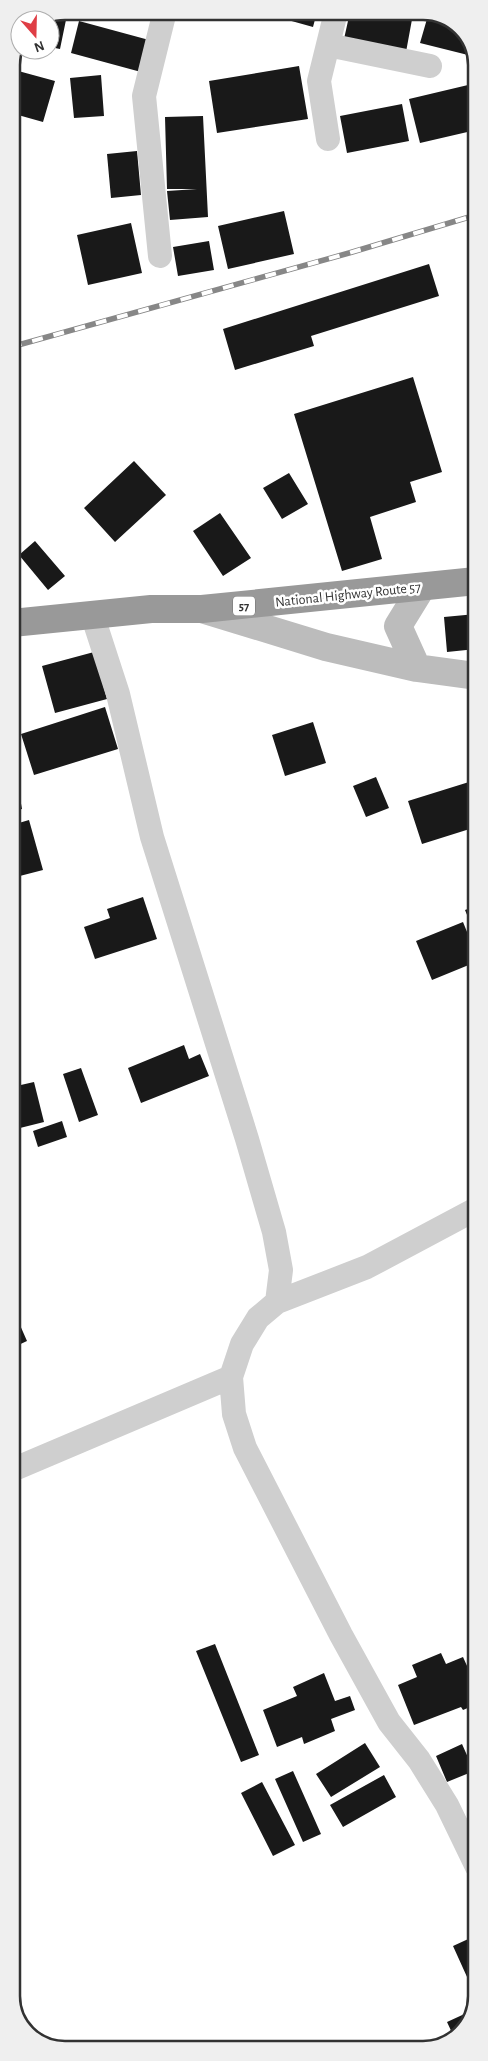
<svg xmlns="http://www.w3.org/2000/svg" width="488" height="2061" viewBox="0 0 488 2061" font-family="'Alegreya Sans',sans-serif">
<style>
.building{fill:#191919}
.lines{fill:none;stroke-linecap:round;stroke-linejoin:round}
.street{stroke:#cfcfcf;stroke-width:24}
.secondary{stroke:#bcbcbc;stroke-width:28}
.highway{stroke:#999;stroke-width:28}
.rail-casing{stroke:#878787;stroke-width:5.5}
.rail{stroke:#fff;stroke-width:4;stroke-dasharray:11;stroke-linecap:butt}
.labels{text-anchor:middle;dominant-baseline:central;stroke-width:5;stroke-linejoin:round;paint-order:stroke}
.shield{fill:#fff;stroke:#707070;stroke-width:1}
.shield-label{font-size:12px;font-weight:bold;fill:#323232}
.street-label{font-size:14px;fill:#323232;stroke:#fff}
.rim{fill:none;stroke:#323232;stroke-width:2.5}
</style>
<rect width="100%" height="100%" fill="#fff"/>
<path class="building" d="M271,11L317,12L313,27L270,15Z
M350,12H401L413,14L406,52L344,39Z
M429,12L461,27L476,57L420,43Z
M59,13L67,15L60,49L50,47V20H44Z
M79,21L149,40L141,72L71,53Z
M299,66L308,119L217,133L209,81Z
M11,69L55,81L43,122L11,113Z
M101,75L104,116L74,118L70,78Z
M468,85L476,119V130L420,143L409,99Z
M402,104L409,141L347,153L340,116Z
M203,116L208,217L170,220L167,191L197,189H167L165,117Z
M137,151L141,195L111,198L107,154Z
M284,211L294,254L228,269L218,226Z
M131,223L142,273L88,285L77,235Z
M209,241L214,270L178,276L173,247Z
M429,264L439,296L311,336L314,346L235,370L223,329Z
M413,377L442,472L410,482L416,502L370,517L382,559L342,571L294,414Z
M134,461L166,495L115,542L84,508Z
M289,473L308,504L282,519L263,488Z
M220,513L251,558L223,576L193,531Z
M35,541L65,576L48,590L19,555Z
M476,614V649L447,652L444,617Z
M94,652L107,699L55,713L42,666Z
M105,707L118,749L34,775L21,734Z
M313,722L326,763L285,776L272,735Z
M12,754L22,809L12,811Z
M376,777L389,808L366,817L353,786Z
M469,782L476,806V827L422,844L408,801Z
M29,820L43,870L12,878V825Z
M143,897L157,939L95,959L84,927L110,918L107,909Z
M476,906V937L465,910Z
M463,922L476,954V962L432,980L416,941Z
M184,1045L189,1059L200,1054L209,1076L141,1103L128,1068Z
M81,1068L98,1115L79,1122L63,1074Z
M34,1082L44,1122L12,1130V1087Z
M62,1121L67,1137L38,1147L33,1131Z
M12,1307L27,1341L12,1348Z
M215,1644L259,1755L241,1762L196,1651Z
M441,1653L446,1664L463,1657L477,1688V1704L463,1710L461,1707L414,1725L398,1685L417,1677L412,1665Z
M324,1673L335,1701L350,1696L355,1710L331,1719L335,1731L304,1744L302,1737L277,1747L263,1710L297,1696L293,1687Z
M365,1743L380,1767L331,1797L316,1774Z
M462,1744L474,1771L447,1782L436,1756Z
M293,1771L321,1834L303,1842L275,1779Z
M384,1775L396,1797L343,1827L330,1805Z
M262,1782L295,1845L273,1856L241,1793Z
M477,1935V1986L472,1988L453,1946Z
M471,2011L464,2031L454,2037L447,2022Z"/>
<g class="lines">
<path class="street" d="M328,45L430,66
M328,139L319,81L336,12
M160,256L144,96L165,11
M92,614L118,694L152,837L247,1139L274,1232L281,1270L277,1302L258,1318L242,1344L231,1377L234,1414L245,1448L341,1635L389,1722L419,1760L447,1805L477,1867
M277,1302L367,1267L476,1209
M12,1470L231,1377"/>
<path class="secondary" d="M202,609L326,647L417,668L476,676
M417,668L398,626L422,587"/>
<path class="highway" d="M12,623L151,609H202L476,581"/>
<defs>
<path id="rail" d="M11,347L349,253L476,215"/>
</defs>
<use href="#rail" class="rail-casing"/>
<use href="#rail" class="rail"/>
</g>
<g class="labels">
<rect class="shield" x="233" y="596.5" width="22" height="19" rx="4"/>
<g class="shield-label">
<text x="244" y="606">57</text>
</g>
<g class="street-label">
<text transform="translate(348 595) rotate(-6)">National Highway Route 57</text>
</g>
</g>
<path d="M0 0H488V2061H0ZM65 20H423A45 45 0 0 1 468 65V1996A45 45 0 0 1 423 2041H65A45 45 0 0 1 20 1996V65A45 45 0 0 1 65 20Z" fill="#efefef" fill-rule="evenodd"/>
<path class="rim" d="M65 20H423A45 45 0 0 1 468 65V1996A45 45 0 0 1 423 2041H65A45 45 0 0 1 20 1996V65A45 45 0 0 1 65 20Z"/>
<g transform="translate(35 35) rotate(160)"><circle r="24" fill="#ffffff" stroke="#adadad"/>
<path d="M0-4L9 19L0 12L-9 19Z" fill="#df3e45"/>
<text y="-8" font-size="14" font-weight="bold" text-anchor="middle" fill="#323232">N</text>
</g>
</svg>
